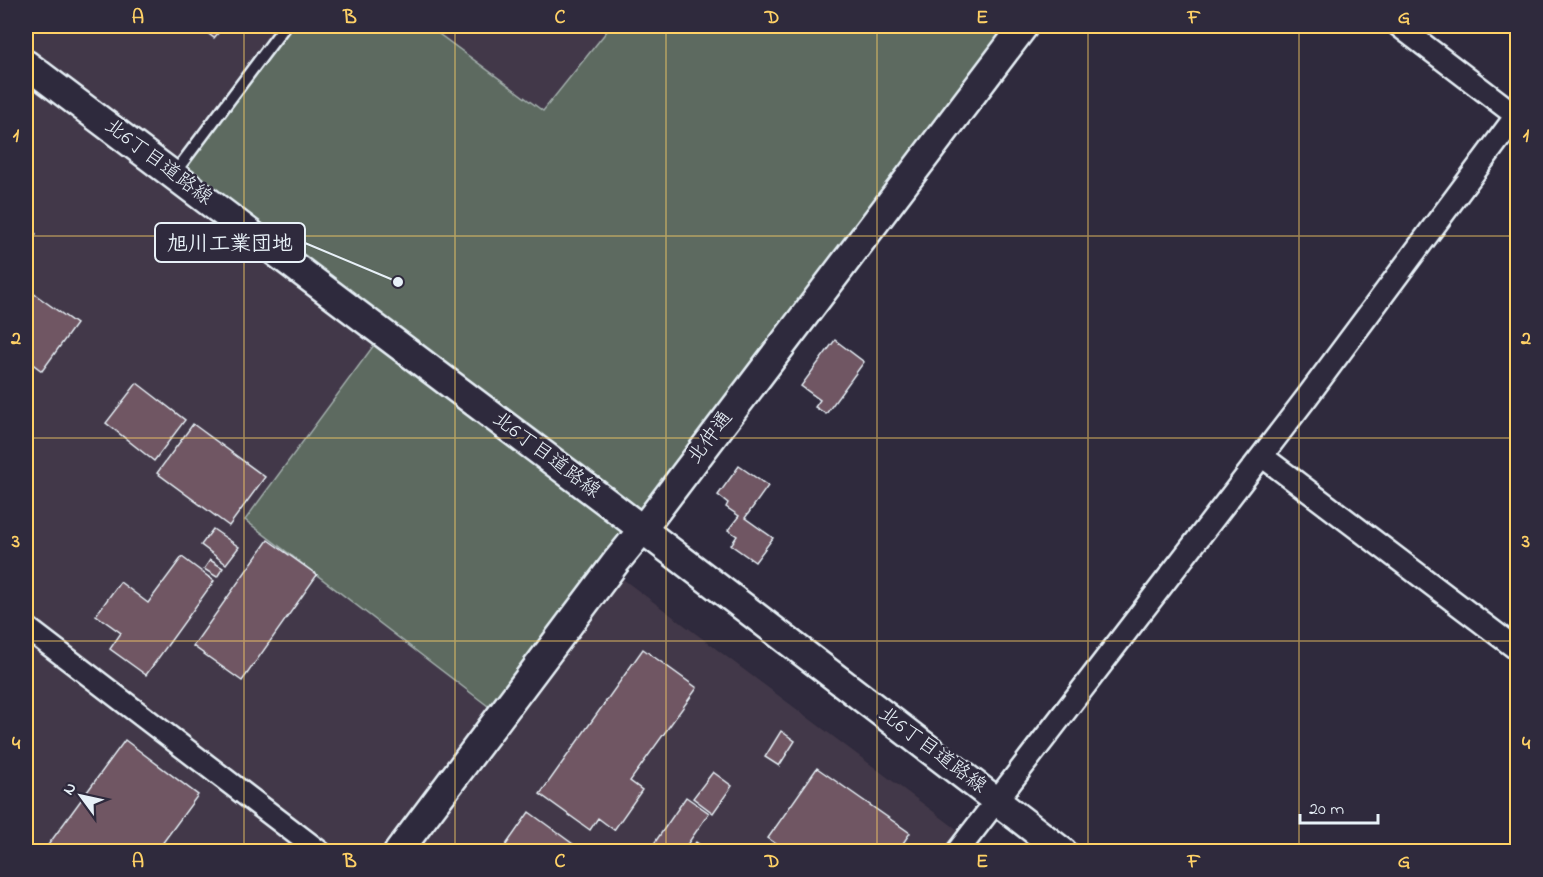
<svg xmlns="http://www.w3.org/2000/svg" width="1543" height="877" viewBox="0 0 1543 877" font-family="'Indie Flower','Klee One',sans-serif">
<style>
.built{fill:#423848}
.green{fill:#5d6a60;stroke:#a2aeac;stroke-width:1.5}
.building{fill:#6f5763;stroke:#e8f1f8;stroke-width:1.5}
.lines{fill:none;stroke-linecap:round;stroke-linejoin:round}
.service-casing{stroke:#e8f1f8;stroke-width:15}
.minor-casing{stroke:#e8f1f8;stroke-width:26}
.tertiary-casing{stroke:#e8f1f8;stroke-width:32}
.service{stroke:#2f2a3d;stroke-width:10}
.minor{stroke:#2f2a3d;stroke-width:21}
.tertiary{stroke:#2f2a3d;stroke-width:27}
.grid{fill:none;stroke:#ffd166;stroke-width:1.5;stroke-opacity:0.55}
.labels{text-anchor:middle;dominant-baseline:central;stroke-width:5;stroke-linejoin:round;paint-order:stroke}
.street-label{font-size:20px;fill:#e8f1f8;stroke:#2f2a3d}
.leader{fill:none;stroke:#e8f1f8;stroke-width:2}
.callout-dot{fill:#e8f1f8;stroke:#2f2a3d;stroke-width:2}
.callout{fill:#2f2a3d;stroke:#e8f1f8;stroke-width:2}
.callout-label{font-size:21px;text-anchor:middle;font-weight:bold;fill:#e8f1f8}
.neatline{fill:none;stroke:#ffd166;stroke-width:2}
.grid-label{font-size:20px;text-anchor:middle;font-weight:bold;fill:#ffd166}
</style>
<rect width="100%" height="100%" fill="#2f2a3d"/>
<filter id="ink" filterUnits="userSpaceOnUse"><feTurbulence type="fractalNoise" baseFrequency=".0167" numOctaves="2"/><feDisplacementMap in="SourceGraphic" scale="12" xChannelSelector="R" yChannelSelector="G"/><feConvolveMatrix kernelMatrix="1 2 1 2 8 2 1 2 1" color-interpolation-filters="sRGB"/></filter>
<g filter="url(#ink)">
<path class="built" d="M26,26H971L568,538L986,851H26Z"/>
<path class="green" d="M285,26H428L543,111L611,26H1024L501,716L245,520L383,333L173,175Z"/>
<path class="building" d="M198,26H224L214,38Z
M26,227L36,234L26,249Z
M26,288L76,324L42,371L26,359Z
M835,340L864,362L826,414L815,407L820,400L801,386Z
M137,383L185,420L154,461L106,423Z
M193,424L265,477L229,526L157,473Z
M739,466L768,486L745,518L773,538L755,562L731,545L737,536L728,530L739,516L726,507L728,503L718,495Z
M213,529L239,547L226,564L201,545Z
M268,540L317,575L242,681L193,646Z
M182,557L214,581L146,675L110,649L121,633L96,615L120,582L148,603Z
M210,560L223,568L217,577L204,569Z
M643,649L697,688L630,781L642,790L614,830L598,818L590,830L540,794Z
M781,731L795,741L779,766L765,757Z
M125,740L198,795L156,852H43Z
M817,768L910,833L897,852H787L768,838Z
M713,772L732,786L713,813L693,798Z
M686,797L709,813L682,852H662L653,845Z
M529,812L584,852H501Z
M696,842L710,852H689Z"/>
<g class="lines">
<defs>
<path id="service" d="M173,175L285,26"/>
<path id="minor" d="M1399,26L1518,117
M1262,456L1518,650
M26,627L320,852
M957,852L1307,397L1516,116"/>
<path id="tertiary" d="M26,64L608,503L1063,852
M398,852L616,562L642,530L1024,26"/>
</defs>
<use href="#service" class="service-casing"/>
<use href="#minor" class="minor-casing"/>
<use href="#tertiary" class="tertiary-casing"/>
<use href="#service" class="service"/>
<use href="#minor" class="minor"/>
<use href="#tertiary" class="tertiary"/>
</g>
</g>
<path class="grid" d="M244,26V852M455,26V852M666,26V852M877,26V852M1088,26V852M1299,26V852M26,236H1518M26,438H1518M26,641H1518"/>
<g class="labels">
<g class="street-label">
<text transform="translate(158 163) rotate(37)">北6丁目道路線</text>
<text transform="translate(711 438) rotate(-53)">北仲通</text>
<text transform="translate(546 456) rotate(37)">北6丁目道路線</text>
<text transform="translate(932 751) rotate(37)">北6丁目道路線</text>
</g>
</g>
<path class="leader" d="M398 282L305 243"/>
<circle class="callout-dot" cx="398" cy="282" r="6"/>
<rect class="callout" x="155" y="223" width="150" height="39" rx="6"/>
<g class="callout-label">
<text x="230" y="250">旭川工業団地</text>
</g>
<rect width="1543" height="877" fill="none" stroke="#2f2a3d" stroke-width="66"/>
<g transform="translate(81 796) rotate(303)" stroke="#2f2a3d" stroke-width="4.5" paint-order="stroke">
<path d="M0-4.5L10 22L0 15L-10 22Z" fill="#e8f1f8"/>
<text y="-9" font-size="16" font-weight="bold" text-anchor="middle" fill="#e8f1f8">N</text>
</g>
<path d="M1300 814v9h78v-9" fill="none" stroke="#e8f1f8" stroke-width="3"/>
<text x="1309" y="814" font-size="18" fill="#e8f1f8" stroke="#2f2a3d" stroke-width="4.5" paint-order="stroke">20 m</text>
<rect x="33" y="33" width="1477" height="811" class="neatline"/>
<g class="grid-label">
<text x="138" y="23">A</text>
<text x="350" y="23">B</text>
<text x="560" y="23">C</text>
<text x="772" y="23">D</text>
<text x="982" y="23">E</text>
<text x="1194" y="23">F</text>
<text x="1404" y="23">G</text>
<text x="16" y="141">1</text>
<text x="1526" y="141">1</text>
<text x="16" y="344">2</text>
<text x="1526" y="344">2</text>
<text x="16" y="547">3</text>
<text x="1526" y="547">3</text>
<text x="16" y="749">4</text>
<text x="1526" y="749">4</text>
<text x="138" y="867">A</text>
<text x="350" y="867">B</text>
<text x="560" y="867">C</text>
<text x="772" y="867">D</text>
<text x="982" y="867">E</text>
<text x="1194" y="867">F</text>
<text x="1404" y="867">G</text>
</g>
</svg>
